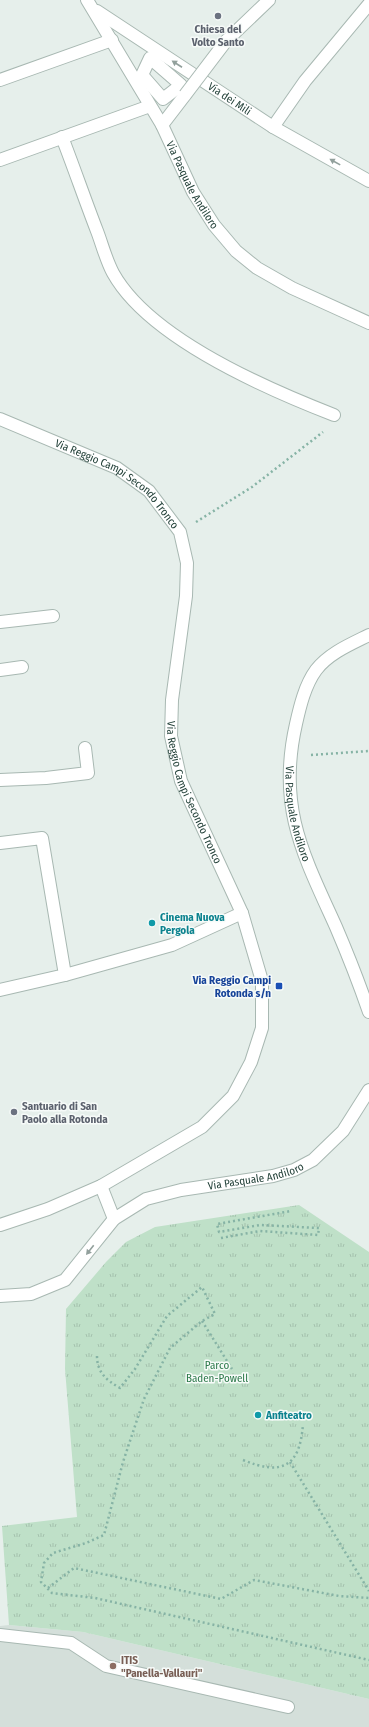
<svg xmlns="http://www.w3.org/2000/svg" width="369" height="1727" viewBox="0 0 369 1727" font-family="'Fira Sans Condensed',sans-serif">
<style>
.built{fill:#d4dfda}
.park{fill:url(#park-tufts)}
.lines{fill:none;stroke-linecap:round;stroke-linejoin:round}
.minor-casing{stroke:#a8b8b2;stroke-width:14}
.path{stroke:#86b3a5;stroke-width:2.5;stroke-dasharray:2 3;stroke-linecap:butt}
.minor{stroke:#fff;stroke-width:12}
.minor-bridge-casing{stroke:#a8b8b2;stroke-width:14;stroke-linecap:butt}
.minor-bridge{stroke:#fff;stroke-width:12}
.oneway{fill:#92a09c}
.worship-dot{fill:#6b7280;stroke:#f7fbf9;stroke-width:1.5}
.culture-dot{fill:#0f9aa8;stroke:#f7fbf9;stroke-width:1.5}
.transit-dot{fill:#1a4fb4;stroke:#f7fbf9;stroke-width:1.5}
.education-dot{fill:#8d6e63;stroke:#f7fbf9;stroke-width:1.5}
.labels{text-anchor:middle;dominant-baseline:central;stroke-width:3;stroke-linejoin:round;paint-order:stroke}
.worship-label{font-size:11px;font-weight:bold;fill:#5b616d;stroke:#f7fbf9}
.street-label{font-size:11px;fill:#24423a;stroke:#f7fbf9}
.culture-label{font-size:11px;font-weight:bold;fill:#0d838f;stroke:#f7fbf9;text-anchor:start}
.transit-label{font-size:11px;font-weight:bold;fill:#164399;stroke:#f7fbf9;text-anchor:end}
.park-label{font-size:11px;fill:#2d7a4b;stroke:#f7fbf9}
.education-label{font-size:11px;font-weight:bold;fill:#785e54;stroke:#f7fbf9;text-anchor:start}
</style>
<defs>
<pattern id="park-tufts" width="24" height="20" patternUnits="userSpaceOnUse"><rect width="24" height="20" fill="#bfe0c8"/><path d="M3 7l-1-3M5 7V3M7 7l1-3M15 17l-1-3M17 17v-4M19 17l1-3" fill="none" stroke="#a4c1ad"/></pattern>
</defs>
<rect width="100%" height="100%" fill="#e6efeb"/>
<path class="built" d="M9,1625L83,1632L369,1699V1727H0V1626Z"/>
<path class="park" d="M299,1205L369,1252V1699L83,1632L9,1625L2,1526L77,1517L65,1369L66,1309L106,1262L126,1242L155,1227Z"/>
<g class="lines">
<defs>
<g id="minor">
<path id="s1" d="M87,0L162,125L193,192L214,225L236,251L257,268L292,288L369,323"/>
<path id="s2" d="M97,11L273,127L369,181"/>
<path d="M226,41L269,0"/>
<path d="M150,58L181,85L163,99L142,75Z"/>
<path d="M0,80L112,40"/>
<path d="M162,125L185,95"/>
<path d="M273,127L305,81L369,4"/>
<path d="M62,137C74,168 85,200 97,231C102,244 106,260 113,273C149,338 267,389 334,415"/>
<path d="M0,160L150,106"/>
<path id="s3" d="M0,419L117,468L149,491L180,532L187,563L186,596L172,700L171,736L181,781L242,913L262,981V1028L251,1062L233,1096L202,1127L101,1186L48,1209L0,1225"/>
<path d="M0,622L53,616"/>
<path id="s4" d="M369,635C351,644 329,653 316,670C305,685 300,706 296,724C277,807 303,854 336,927C348,955 359,983 369,1012"/>
<path d="M0,670L22,667"/>
<path d="M0,780L46,778L88,773L85,748"/>
<path d="M0,843L42,838L65,975L0,990"/>
<path d="M65,975L172,945L242,913"/>
<path d="M101,1186L114,1219"/>
<path id="s5" d="M0,1296L31,1294L65,1280L114,1219L146,1199L181,1190L273,1176L294,1170L313,1160L343,1131L369,1090"/>
<path d="M0,1635L71,1643L106,1666L288,1707"/>
</g>
</defs>
<use href="#minor" class="minor-casing"/>
<path class="path" d="M196,522L252,487L323,432
M311,755L369,751
M221,1238L260,1231L318,1235L319,1228L260,1225L219,1232L217,1224L291,1211
M202,1321L232,1369
M97,1356C97,1372 106,1380 120,1388L135,1369L167,1316L202,1287L215,1314L202,1321L170,1348L144,1399L123,1462L104,1535L86,1543L53,1553L44,1563L41,1582L52,1593L95,1598L369,1660
M243,1460C282,1476 300,1467 303,1424
M290,1462L369,1591
M48,1588L74,1568L221,1599L254,1580L339,1596L369,1598"/>
<use href="#minor" class="minor"/>
<defs>
<path id="minor-bridge" d="M185,95L226,41"/>
</defs>
<use href="#minor-bridge" class="minor-bridge-casing"/>
<use href="#minor-bridge" class="minor-bridge"/>
</g>
<defs><path id="oneway-solid" d="M-6-.8H1V-3.2L6.5 0L1 3.2V.8H-6Z"/></defs>
<g class="oneway">
<use href="#oneway-solid" transform="translate(177 64) rotate(-147)"/>
<use href="#oneway-solid" transform="translate(335 162) rotate(-151)"/>
<use href="#oneway-solid" transform="translate(90 1250) rotate(128)"/>
</g>
<g class="worship-dot">
<circle cx="218" cy="16" r="4"/>
<circle cx="14" cy="1112" r="4"/>
</g>
<g class="culture-dot">
<circle cx="152" cy="923" r="4"/>
<circle cx="258" cy="1415" r="4"/>
</g>
<rect class="transit-dot" x="275" y="982" width="8" height="8" rx="2"/>
<circle class="education-dot" cx="113" cy="1666" r="4"/>
<g class="labels">
<g class="worship-label">
<text x="218" y="29">Chiesa del<tspan x="218" dy="13">Volto Santo</tspan></text>
<text x="22" y="1106" text-anchor="start">Santuario di San<tspan x="22" dy="13">Paolo alla Rotonda</tspan></text>
</g>
<g class="street-label">
<text stroke="none"><textPath href="#s2" startOffset="159">Via dei Mili</textPath></text>
<text stroke="none"><textPath href="#s1" startOffset="213">Via Pasquale Andiloro</textPath></text>
<text stroke="none"><textPath href="#s3" startOffset="136">Via Reggio Campi Secondo Tronco</textPath></text>
<text stroke="none"><textPath href="#s3" startOffset="484">Via Reggio Campi Secondo Tronco</textPath></text>
<text stroke="none"><textPath href="#s4" startOffset="213">Via Pasquale Andiloro</textPath></text>
<text stroke="none"><textPath href="#s5" startOffset="296">Via Pasquale Andiloro</textPath></text>
</g>
<g class="culture-label">
<text x="160" y="917">Cinema Nuova<tspan x="160" dy="13">Pergola</tspan></text>
<text x="266" y="1415">Anfiteatro</text>
</g>
<g class="transit-label">
<text x="271" y="980">Via Reggio Campi<tspan x="271" dy="13">Rotonda s/n</tspan></text>
</g>
<g class="park-label">
<text x="217" y="1365">Parco<tspan x="217" dy="13">Baden-Powell</tspan></text>
</g>
<g class="education-label">
<text x="121" y="1660">ITIS<tspan x="121" dy="13">"Panella-Vallauri"</tspan></text>
</g>
</g>
</svg>
